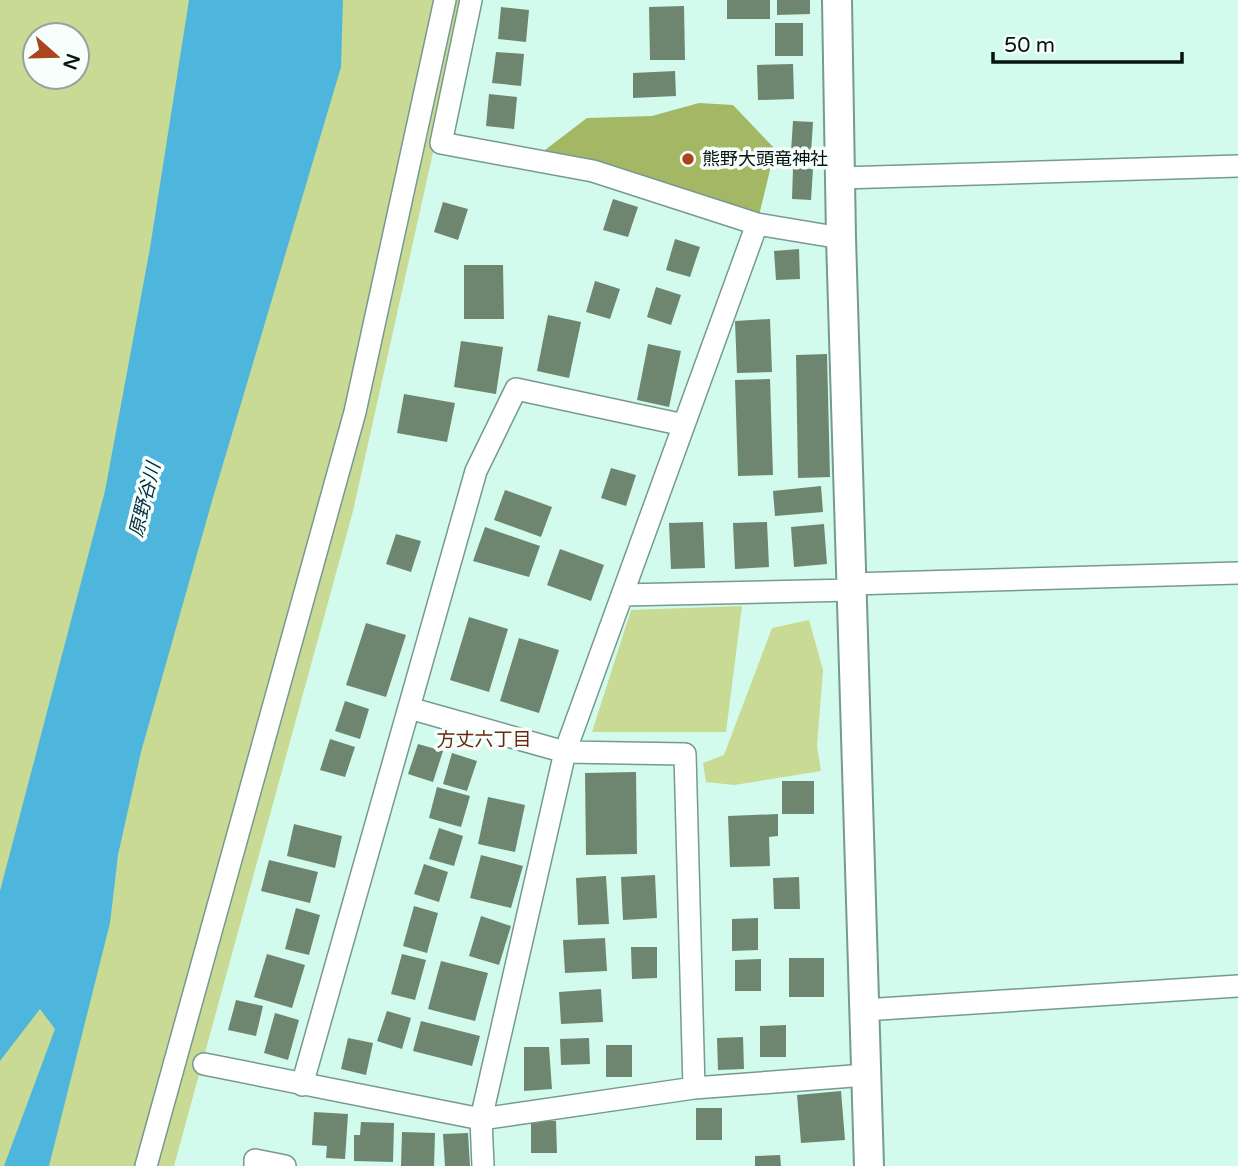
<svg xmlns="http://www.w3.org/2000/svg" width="1238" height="1166" viewBox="0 0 1238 1166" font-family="'Varela Round','Noto Sans JP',sans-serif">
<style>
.green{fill:#c8da93;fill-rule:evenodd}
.forest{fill:#a4b765}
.water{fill:#4eb5dc}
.building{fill:#6e866f}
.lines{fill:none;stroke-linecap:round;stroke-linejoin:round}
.street-casing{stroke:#769a8f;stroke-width:24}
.secondary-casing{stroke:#769a8f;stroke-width:32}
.street{stroke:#fff;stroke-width:21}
.secondary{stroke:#fff;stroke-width:28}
.poi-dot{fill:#ab451d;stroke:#f7fffc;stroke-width:2.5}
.labels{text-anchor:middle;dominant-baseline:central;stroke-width:7;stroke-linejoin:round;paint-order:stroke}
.poi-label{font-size:18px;fill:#061410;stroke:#f7fffc;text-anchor:start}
.water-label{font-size:19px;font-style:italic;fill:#002e3e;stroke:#f7fffc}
.neighbourhood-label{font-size:19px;fill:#69280f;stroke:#f7fffc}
</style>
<rect width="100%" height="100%" fill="#d2faed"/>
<path class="green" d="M0,0H467L353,511L174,1166H0ZM35,35H77V77H35Z
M742,606L726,732H592L631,610Z
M809,620L823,670L817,746L821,771L734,785L706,782L703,763L724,755L772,628Z"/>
<path class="forest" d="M699,103L733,105L775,149L757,224L643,187L545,150L587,118L652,116Z"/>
<path class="water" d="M189,0H343L341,67L212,501L141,752L118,855L110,923L49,1166H4L55,1029L40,1009L0,1061V891L105,491L150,248Z"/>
<path class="building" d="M727,0H770V19H727Z
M777,0H810V14L777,15Z
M684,6L685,60H650L649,7Z
M501,7L529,10L526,42L498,39Z
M775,23H803V56H775Z
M496,52L524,54L521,86L492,83Z
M793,64L794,99L758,100L757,65Z
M675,71L676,96L633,98V73Z
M489,94L517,97L514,129L486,126Z
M793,121L813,122L811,153L791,152Z
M793,168L813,169L811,200L792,199Z
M613,199L638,207L628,237L603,230Z
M443,202L468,209L458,240L434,232Z
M675,239L700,247L690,277L666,270Z
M799,249L800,279L776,280L774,251Z
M464,265H503L504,319H464Z
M595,281L620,289L610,319L586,312Z
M656,287L681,295L671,325L647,317Z
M548,315L581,322L569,378L537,371Z
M770,319L772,372L737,373L735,321Z
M461,341L503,347L496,394L454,387Z
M648,344L681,351L669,407L637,400Z
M827,354L830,477L798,478L796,355Z
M770,379L773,475L738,476L735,380Z
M404,394L455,403L447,442L397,433Z
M611,468L636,475L626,506L601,498Z
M821,486L823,512L775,516L773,491Z
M505,490L552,507L541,537L494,520Z
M703,522L705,568L671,569L669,523Z
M767,522L769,567L735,569L733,523Z
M824,524L827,564L794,567L791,527Z
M485,527L540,546L529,577L473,561Z
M396,534L421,541L411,572L386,564Z
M560,549L604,565L591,601L547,585Z
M469,617L508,629L489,692L450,680Z
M366,623L406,635L386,697L346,685Z
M519,638L559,650L539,713L500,701Z
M345,701L369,709L360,739L335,731Z
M330,739L355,747L345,777L320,770Z
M418,744L443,751L433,782L408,774Z
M452,753L477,761L467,791L443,784Z
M636,772L637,854L586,855L585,773Z
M782,781H814V814H782Z
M437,787L470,796L461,827L429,818Z
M488,797L525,805L515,852L478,844Z
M778,814V836L769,837L770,866L730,867L728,816Z
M294,824L342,836L335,868L287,856Z
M439,828L463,836L454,866L429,859Z
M481,855L523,866L511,908L470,898Z
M269,860L318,872L310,903L261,891Z
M424,864L448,872L439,902L414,894Z
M655,875L657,918L623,920L621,877Z
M606,876L609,924L578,925L576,878Z
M799,877L800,909H774L773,878Z
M414,906L438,913L427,953L403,946Z
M296,908L320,915L309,955L285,949Z
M481,916L511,926L499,965L469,956Z
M758,918V950L732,951V919Z
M605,938L607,971L565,973L563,940Z
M631,947H657V978L632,979Z
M267,954L305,965L292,1008L254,997Z
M402,954L426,960L415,1000L391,994Z
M789,958H824V997H789Z
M761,959V991H735V960Z
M441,961L488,973L475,1021L428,1009Z
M601,989L603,1022L561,1024L559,992Z
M236,1000L263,1006L256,1036L228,1030Z
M387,1011L411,1018L402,1049L377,1041Z
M275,1013L299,1020L288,1060L264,1053Z
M421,1021L480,1036L472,1066L413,1051Z
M786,1025V1057H760V1026Z
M743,1037L744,1069L718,1070L717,1038Z
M348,1038L373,1043L366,1075L341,1069Z
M589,1038L590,1064L561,1065L560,1039Z
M606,1045H632V1077H606Z
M524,1047H549L552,1089L524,1091Z
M841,1091L845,1140L801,1143L797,1095Z
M696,1108H722V1140H696Z
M314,1112L348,1114L345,1159L326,1158L327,1146L312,1145Z
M531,1121H556L557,1153H531Z
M361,1122L394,1123L393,1162L354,1161V1135H360Z
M402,1132L435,1133L434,1166H401Z
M468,1133L470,1166H445L443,1134Z
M780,1155L781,1166H755V1156Z"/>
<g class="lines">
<defs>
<path id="street" d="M471,0L441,143L593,171L757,224L841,238
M841,178L1238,166
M851,584L1238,573
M622,595L852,590
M409,708L565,752L685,754L694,1088
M864,1010L1238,986
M204,1064L481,1119L694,1088L866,1075
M302,1085L476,471L516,389L684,425
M146,1166L355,412L445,0
M255,1166V1160L285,1166
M483,1166L481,1119L565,752L757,224"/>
<path id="secondary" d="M837,0L841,238L869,1166"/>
</defs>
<use href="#street" class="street-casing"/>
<use href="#secondary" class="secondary-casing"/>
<use href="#street" class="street"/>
<use href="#secondary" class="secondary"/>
</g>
<circle class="poi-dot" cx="688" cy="159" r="7"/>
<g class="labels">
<g class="poi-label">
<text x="702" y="159">熊野大頭竜神社</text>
</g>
<g class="water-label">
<text transform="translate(145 500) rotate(-76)">原野谷川</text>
</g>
<g class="neighbourhood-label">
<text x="484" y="740">方丈六丁目</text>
</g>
</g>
<g transform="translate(56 56) rotate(110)"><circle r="33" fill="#f7fffc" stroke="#97a19e" stroke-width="2"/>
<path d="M0-5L12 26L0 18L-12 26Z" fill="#ab451d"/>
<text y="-10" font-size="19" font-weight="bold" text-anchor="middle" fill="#061410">N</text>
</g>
<path d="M993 52v10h189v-10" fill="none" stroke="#061410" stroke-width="3.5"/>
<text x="1004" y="52" font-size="21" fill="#061410" stroke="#f7fffc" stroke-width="5" paint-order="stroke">50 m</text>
</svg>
